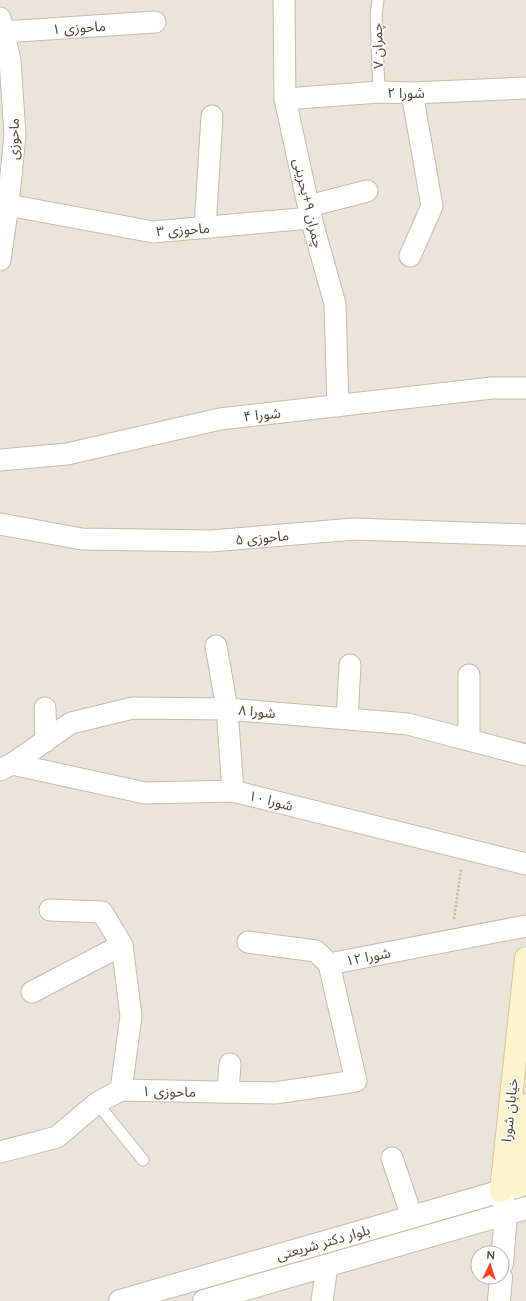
<svg xmlns="http://www.w3.org/2000/svg" width="526" height="1301" viewBox="0 0 526 1301" font-family="Lato,'Noto Sans Arabic',sans-serif">
<style>
.residential{fill:#eae5da;fill-rule:evenodd}
.lines{fill:none;stroke-linecap:round;stroke-linejoin:round}
.service-casing{stroke:#c2bbae;stroke-width:13}
.minor-casing{stroke:#c2bbae;stroke-width:23}
.tertiary-casing{stroke:#c2bbae;stroke-width:24}
.secondary-casing{stroke:#d6c79b;stroke-width:24}
.path{stroke:#c4b79f;stroke-width:2.5;stroke-dasharray:2 2;stroke-linecap:butt}
.service{stroke:#fff;stroke-width:11}
.minor{stroke:#fff;stroke-width:21}
.tertiary{stroke:#fff;stroke-width:22}
.secondary{stroke:#fff3cd;stroke-width:22}
.labels{text-anchor:middle;dominant-baseline:central;stroke-width:3;stroke-linejoin:round;paint-order:stroke}
.street-label{font-size:14px;fill:#4b4439;stroke:#fff}
</style>
<rect width="100%" height="100%" fill="#f6f3ec"/>
<path class="residential" d="M0,0H526V1301H0ZM478,1253H502V1277H478Z"/>
<g class="lines">
<defs>
<path id="service" d="M378,0L376,15L379,92
M97,1103L143,1160"/>
<path id="minor" d="M284,0L285,99L311,218L335,304L338,406
M0,18L10,60L15,135L8,205L0,260
M3,32L155,22
M285,99L379,92L412,93L526,88
M8,205L153,232L311,218
M309,206L367,191
M205,227L212,116
M410,256L432,206L412,93
M0,460L67,454L220,419L492,388H526
M0,524L82,539L211,541L354,529L526,535
M216,646L227,709L233,791
M45,708L46,741
M347,719L350,665
M469,740V675
M12,764L145,793L233,791L526,864
M0,770L12,764L71,723L133,708L227,709L408,724L526,755
M50,910L102,912L122,945L131,1016L121,1090
M248,942L316,951L329,964
M32,992L122,945
M228,1092L230,1064
M0,1152L57,1137L97,1103L121,1090L275,1093L356,1081L329,964L526,926
M392,1158L412,1217
M322,1301L327,1266"/>
<path id="tertiary" d="M502,1263L506,1214L503,1200
M120,1301L519,1186
M204,1301L526,1208
M499,1301L501,1277"/>
<path id="secondary" d="M518,1186L526,1105
M501,1191L526,958"/>
</defs>
<use href="#service" class="service-casing"/>
<use href="#minor" class="minor-casing"/>
<use href="#tertiary" class="tertiary-casing"/>
<use href="#secondary" class="secondary-casing"/>
<path class="path" d="M454,919L461,869"/>
<use href="#service" class="service"/>
<use href="#minor" class="minor"/>
<use href="#tertiary" class="tertiary"/>
<use href="#secondary" class="secondary"/>
</g>
<g class="labels">
<g class="street-label">
<text transform="translate(79 27) rotate(-4)">ماحوزی ۱</text>
<text transform="translate(377 46) rotate(-92)">چمران ۷</text>
<text x="406" y="92">شورا ۲</text>
<text transform="translate(13 139) rotate(-89)">ماحوزی</text>
<text transform="translate(309 203) rotate(77)">چمران ۹+بحرینی</text>
<text transform="translate(183 229) rotate(-4)">ماحوزی ۳</text>
<text transform="translate(262 414) rotate(-6)">شورا ۴</text>
<text transform="translate(262 537) rotate(-5)">ماحوزی ۵</text>
<text transform="translate(257 711) rotate(5)">شورا ۸</text>
<text transform="translate(271 800) rotate(14)">شورا ۱۰</text>
<text transform="translate(368 956) rotate(-11)">شورا ۱۲</text>
<text transform="translate(169 1091) rotate(1)">ماحوزی ۱</text>
<text transform="translate(509 1110) rotate(-84)">خیابان شورا</text>
<text transform="translate(323 1242) rotate(-16)">بلوار دکتر شریعتی</text>
</g>
</g>
<g transform="translate(490 1265) rotate(4)"><circle r="19" fill="#ffffff" stroke="#b7b4b0"/>
<path d="M0-3L7 15L0 10L-7 15Z" fill="#fc3f1d"/>
<text y="-6" font-size="11" font-weight="bold" text-anchor="middle" fill="#4b4439">N</text>
</g>
</svg>
